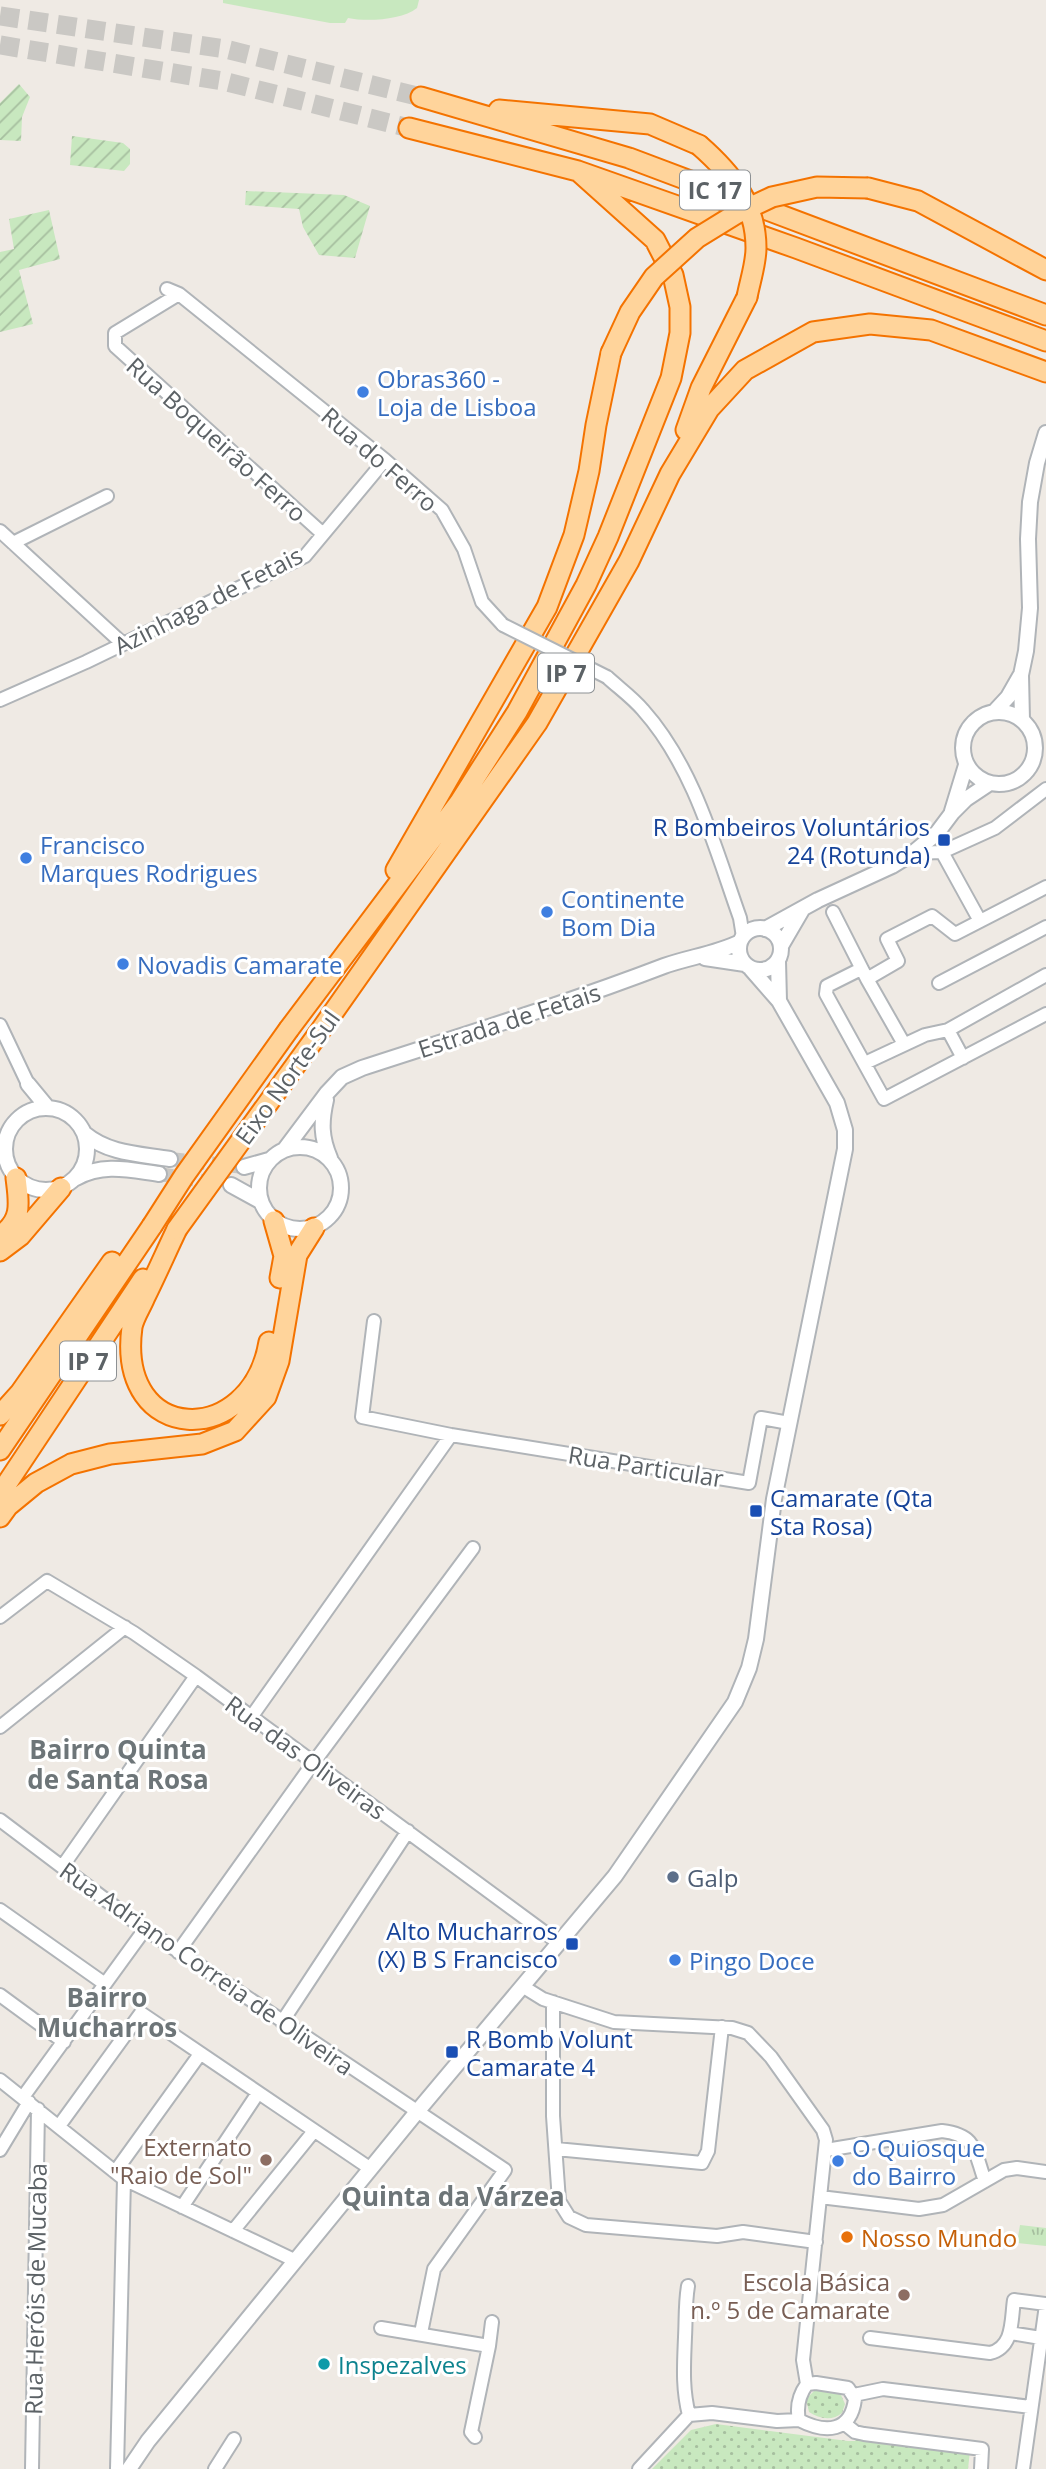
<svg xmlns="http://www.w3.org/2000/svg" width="1046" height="2469" viewBox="0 0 1046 2469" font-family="'Open Sans',sans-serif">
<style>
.grass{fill:url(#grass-dots)}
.park{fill:url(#park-tufts)}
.garden{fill:url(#garden-furrows)}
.pitch{fill:#c8e8bf}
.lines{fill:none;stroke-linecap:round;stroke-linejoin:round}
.tertiary-tunnel{stroke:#cac8c4;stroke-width:14;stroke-dasharray:14 7;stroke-linecap:butt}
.trunk-tunnel{stroke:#cac8c4;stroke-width:19;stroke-dasharray:19 10;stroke-linecap:butt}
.minor-casing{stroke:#b0b4b8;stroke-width:16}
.tertiary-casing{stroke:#b0b4b8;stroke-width:18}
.trunk-casing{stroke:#f47300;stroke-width:23}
.minor{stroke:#fff;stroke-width:12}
.tertiary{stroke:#fff;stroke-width:14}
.trunk{stroke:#ffd49b;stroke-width:19}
.minor-bridge-casing{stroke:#b0b4b8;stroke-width:16;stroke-linecap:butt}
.trunk-bridge-casing{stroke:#f47300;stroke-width:23;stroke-linecap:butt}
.minor-bridge{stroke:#fff;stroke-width:12}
.trunk-bridge{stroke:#ffd49b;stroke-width:19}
.shop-dot{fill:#3f7fe0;stroke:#fff;stroke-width:2.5}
.transit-dot{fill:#1a4fb4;stroke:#fff;stroke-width:2.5}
.service-dot{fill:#5c6f8a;stroke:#fff;stroke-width:2.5}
.education-dot{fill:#8d6e63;stroke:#fff;stroke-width:2.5}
.food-dot{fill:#e8710a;stroke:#fff;stroke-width:2.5}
.culture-dot{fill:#0f9aa8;stroke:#fff;stroke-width:2.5}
.labels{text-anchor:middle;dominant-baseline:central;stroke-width:6;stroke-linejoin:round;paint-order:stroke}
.shield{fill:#fff;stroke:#8d9194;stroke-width:2}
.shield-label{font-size:23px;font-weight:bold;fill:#5c6266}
.shop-label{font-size:24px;fill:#366cbe;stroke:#fff;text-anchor:start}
.street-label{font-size:24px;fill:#5c6266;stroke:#fff}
.transit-label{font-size:24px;fill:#164399;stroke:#fff;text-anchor:end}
.service-label{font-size:24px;fill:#4e5e75;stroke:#fff;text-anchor:start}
.education-label{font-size:24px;fill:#785e54;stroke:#fff;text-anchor:end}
.food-label{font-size:24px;fill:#c56008;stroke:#fff;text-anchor:start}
.culture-label{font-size:24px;fill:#0d838f;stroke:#fff;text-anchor:start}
.neighbourhood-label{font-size:26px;font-weight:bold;fill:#6d7578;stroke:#fff}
</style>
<defs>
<pattern id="grass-dots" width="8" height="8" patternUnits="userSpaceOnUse" patternTransform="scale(1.75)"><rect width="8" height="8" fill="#c8e8bf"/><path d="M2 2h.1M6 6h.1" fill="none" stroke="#a6bf9f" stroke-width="1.8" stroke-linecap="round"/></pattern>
<pattern id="park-tufts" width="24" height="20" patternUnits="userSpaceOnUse" patternTransform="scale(1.75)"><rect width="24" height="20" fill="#c8e8bf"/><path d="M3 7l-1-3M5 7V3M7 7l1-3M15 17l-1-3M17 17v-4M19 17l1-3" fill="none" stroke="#a6bf9f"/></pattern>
<pattern id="garden-furrows" width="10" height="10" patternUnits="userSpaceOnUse" patternTransform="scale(1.75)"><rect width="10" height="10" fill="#c8e8bf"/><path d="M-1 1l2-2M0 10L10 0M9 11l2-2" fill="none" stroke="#a6bf9f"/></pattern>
</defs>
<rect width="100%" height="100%" fill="#efeae4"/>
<path class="grass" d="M816,2389L833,2391L841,2395L845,2404L842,2413C833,2421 819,2419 809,2412L806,2399Z
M716,2424L848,2441H855L857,2437L970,2451L968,2469H652L691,2430Z"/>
<path class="park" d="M1020,2225L1046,2228V2246L1017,2243Z"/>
<path class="garden" d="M19,84L30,97L22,117L21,141L0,140V103Z
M72,136L123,143L130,149V164L124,171L70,165Z
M246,191L344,195L370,206L355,258L319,255L303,227L299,209L245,205Z
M49,210L60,259L19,270L33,324L0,332V252L14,249L9,219Z"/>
<path class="pitch" d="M223,0H419L417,8C402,20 367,22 348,18L345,23H330L223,3Z"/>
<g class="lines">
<path class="tertiary-tunnel" d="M170,1159L244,1167
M159,1174L216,1183"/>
<path class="trunk-tunnel" d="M0,16L225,49L421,97
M0,45L223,81L409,128"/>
<defs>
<path id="minor" d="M167,289L179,294L385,460L442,510L464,549L482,602L503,625
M179,294L115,333V346L323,534
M0,531L123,644
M13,543L107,496
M607,677C619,688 633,698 643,710C694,767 715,848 740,918L743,937
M0,700L86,662L305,556L385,460
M942,852L980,921
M913,853L942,852L995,828L1046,789
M833,912L867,979L904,1044
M861,969L827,986L826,994L884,1099L1046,1014
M867,979L898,961L887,939L932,916L955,934L1046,887
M939,983L1046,927
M0,1025L28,1084
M948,1030L963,1058
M865,1063L925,1035L948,1030L1046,975
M374,1321L362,1417L451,1435L749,1483L761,1418L789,1423
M0,1617L47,1581L134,1633L196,1676L559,1943
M252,1716L451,1435
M0,1727L125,1627
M0,1820L139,1925L505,2170L434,2269L421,2333
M62,1867L196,1676
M0,1910L105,1984
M178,1952L314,1762L473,1548
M522,1986L543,1999L614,2022L732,2028L748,2033L771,2057L823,2130L826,2140L803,2360L807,2384
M0,1995L64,2042
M553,2002V2116L559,2201L569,2217L586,2225L717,2236L743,2232L816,2242
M282,2022L408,1831
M0,2080L124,2179L296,2261
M23,2097L145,1929
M59,2126L141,2013L371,2169
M556,2149L702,2163L708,2151L722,2027
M0,2150L29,2102
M826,2150L942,2131C977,2135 974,2151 985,2181
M115,2172L200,2054
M820,2197L919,2209L943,2205L1004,2170L1017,2168L1046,2172
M182,2207L258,2093
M233,2231L314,2131
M688,2286C685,2304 686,2319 685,2337C684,2364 682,2388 689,2415
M381,2328L489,2346
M1010,2333L1041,2338
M870,2338L990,2353C1014,2347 1011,2320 1014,2300L1046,2304
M854,2395L883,2389L1031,2407
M799,2420C826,2434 851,2432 855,2399L848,2388L816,2383L807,2384
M799,2420C796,2406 799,2395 807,2384
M845,2424L855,2432L864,2434L982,2449L981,2469
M475,2437L471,2432L489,2346L492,2322
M32,2469L38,2109
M117,2469L124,2179
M215,2469L234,2439
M639,2469L689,2415L712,2413L777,2421L799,2420
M1023,2469L1046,2305"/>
<path id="tertiary" d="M995,711L1008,697L1020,676
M963 748a36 36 0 1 1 72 0a36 36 0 1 1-72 0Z
M1022,720L1021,675L1026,651L1030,608L1028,539L1030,502L1037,463L1046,433
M952,811L966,765
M739 949a21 21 0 1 1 42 0a21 21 0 1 1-42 0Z
M765,929L818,900L892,866L913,853L937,833L952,813L966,799L990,783
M781,946L802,910
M705,958L745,964
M778,961L779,1001
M28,1084L47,1107
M326,1100C321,1122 321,1137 330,1158
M5 1149a41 41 0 1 1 82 0a41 41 0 1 1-82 0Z
M85,1134C109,1154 140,1154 170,1159
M259 1188a41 41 0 1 1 82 0a41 41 0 1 1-82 0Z
M285,1149L327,1093L342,1077L362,1068C463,1035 565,1004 664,966C689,957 716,954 740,942
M244,1167L269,1160
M76,1178C104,1163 129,1170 159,1174
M231,1185L260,1201
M129,2469L148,2441L416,2113L615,1876L735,1702L749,1668L756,1639L774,1499L845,1149V1130L837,1103L779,1001L751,969"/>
<path id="trunk" d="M421,97L629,158L1046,315
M499,110L650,124L699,145
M409,128L578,171L796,248L1046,341
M868,188L918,201L1046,270
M686,430L701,388L747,297
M396,870L547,607L574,535L589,471L596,425L611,353
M289,1029L459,803L517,712L586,585L608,537L671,378L680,333V307L673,275L655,240L578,171
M318,1034L537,723L629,561L670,474L709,409L745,370L813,332L870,324L931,330L1046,372
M274,1221L284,1256L280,1278
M177,1229C166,1252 156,1275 145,1297C141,1307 134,1317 132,1327C116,1446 251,1449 269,1342
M0,1236C23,1220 19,1203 16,1178
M0,1251L20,1236L61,1188
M0,1415L20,1393L112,1262
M0,1450L152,1226
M0,1494L143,1279
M0,1517L8,1506L36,1483L71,1464L110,1454L202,1444L235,1431L266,1397L279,1361L297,1255L314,1228"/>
</defs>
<use href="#minor" class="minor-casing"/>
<use href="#tertiary" class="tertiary-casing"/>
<use href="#trunk" class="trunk-casing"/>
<use href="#minor" class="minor"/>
<use href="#tertiary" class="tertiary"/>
<use href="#trunk" class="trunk"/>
<defs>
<path id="minor-bridge" d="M503,625L607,677"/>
<path id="trunk-bridge" d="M699,145C731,173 756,203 756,248C756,264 750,281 747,297
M611,353L630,312L654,277L697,238L736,214L772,197L817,187L868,188
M152,1226L184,1176L289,1029
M177,1229L318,1034"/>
</defs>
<use href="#minor-bridge" class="minor-bridge-casing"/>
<use href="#trunk-bridge" class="trunk-bridge-casing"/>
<use href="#minor-bridge" class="minor-bridge"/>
<use href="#trunk-bridge" class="trunk-bridge"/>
</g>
<g class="shop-dot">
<circle cx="363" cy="392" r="7"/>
<circle cx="26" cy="858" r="7"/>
<circle cx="547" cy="912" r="7"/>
<circle cx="123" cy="964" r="7"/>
<circle cx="675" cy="1960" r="7"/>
<circle cx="838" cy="2161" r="7"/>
</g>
<g class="transit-dot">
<rect x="937" y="833" width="14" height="14" rx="3.5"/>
<rect x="749" y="1504" width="14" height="14" rx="3.5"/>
<rect x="565" y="1937" width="14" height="14" rx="3.5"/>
<rect x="445" y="2045" width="14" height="14" rx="3.5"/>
</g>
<circle class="service-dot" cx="673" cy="1877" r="7"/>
<g class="education-dot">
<circle cx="266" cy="2160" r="7"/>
<circle cx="904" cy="2295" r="7"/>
</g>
<circle class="food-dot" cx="847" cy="2237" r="7"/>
<circle class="culture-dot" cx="324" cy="2364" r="7"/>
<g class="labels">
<g class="shield">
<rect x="680" y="170.5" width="70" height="39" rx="5"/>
<rect x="538" y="653.5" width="56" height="39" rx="5"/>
<rect x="60" y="1341.5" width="56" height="39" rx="5"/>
</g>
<g class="shield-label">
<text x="715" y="190">IC 17</text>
<text x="566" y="673">IP 7</text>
<text x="88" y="1361">IP 7</text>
</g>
<g class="shop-label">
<text x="377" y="378">Obras360 -<tspan x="377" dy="28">Loja de Lisboa</tspan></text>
<text x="40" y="844">Francisco<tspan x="40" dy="28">Marques Rodrigues</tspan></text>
<text x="561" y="898">Continente<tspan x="561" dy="28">Bom Dia</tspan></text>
<text x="137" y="964">Novadis Camarate</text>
<text x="689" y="1960">Pingo Doce</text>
<text x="852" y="2147">O Quiosque<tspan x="852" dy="28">do Bairro</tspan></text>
</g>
<g class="street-label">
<text transform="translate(217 439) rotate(42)">Rua Boqueirão Ferro</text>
<text transform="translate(380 459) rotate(41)">Rua do Ferro</text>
<text transform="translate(208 600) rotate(-27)">Azinhaga de Fetais</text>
<text transform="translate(509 1020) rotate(-18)">Estrada de Fetais</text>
<text transform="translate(287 1077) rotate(-54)">Eixo Norte-Sul</text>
<text transform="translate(646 1466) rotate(9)">Rua Particular</text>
<text transform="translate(306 1757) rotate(36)">Rua das Oliveiras</text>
<text transform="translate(207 1968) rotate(35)">Rua Adriano Correia de Oliveira</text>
<text transform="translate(35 2289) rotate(-89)">Rua Heróis de Mucaba</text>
</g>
<g class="transit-label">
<text x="930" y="826">R Bombeiros Voluntários<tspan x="930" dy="28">24 (Rotunda)</tspan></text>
<text x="770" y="1497" text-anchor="start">Camarate (Qta<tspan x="770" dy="28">Sta Rosa)</tspan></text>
<text x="558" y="1930">Alto Mucharros<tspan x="558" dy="28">(X) B S Francisco</tspan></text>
<text x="466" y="2038" text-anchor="start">R Bomb Volunt<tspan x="466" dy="28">Camarate 4</tspan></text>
</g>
<g class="service-label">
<text x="687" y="1877">Galp</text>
</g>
<g class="education-label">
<text x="252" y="2146">Externato<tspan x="252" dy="28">"Raio de Sol"</tspan></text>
<text x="890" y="2281">Escola Básica<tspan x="890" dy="28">n.º 5 de Camarate</tspan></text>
</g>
<g class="food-label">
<text x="861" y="2237">Nosso Mundo</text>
</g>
<g class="culture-label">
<text x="338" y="2364">Inspezalves</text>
</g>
<g class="neighbourhood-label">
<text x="118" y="1749">Bairro Quinta<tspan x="118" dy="30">de Santa Rosa</tspan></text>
<text x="107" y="1997">Bairro<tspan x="107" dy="30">Mucharros</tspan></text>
<text x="453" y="2196">Quinta da Várzea</text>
</g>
</g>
</svg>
